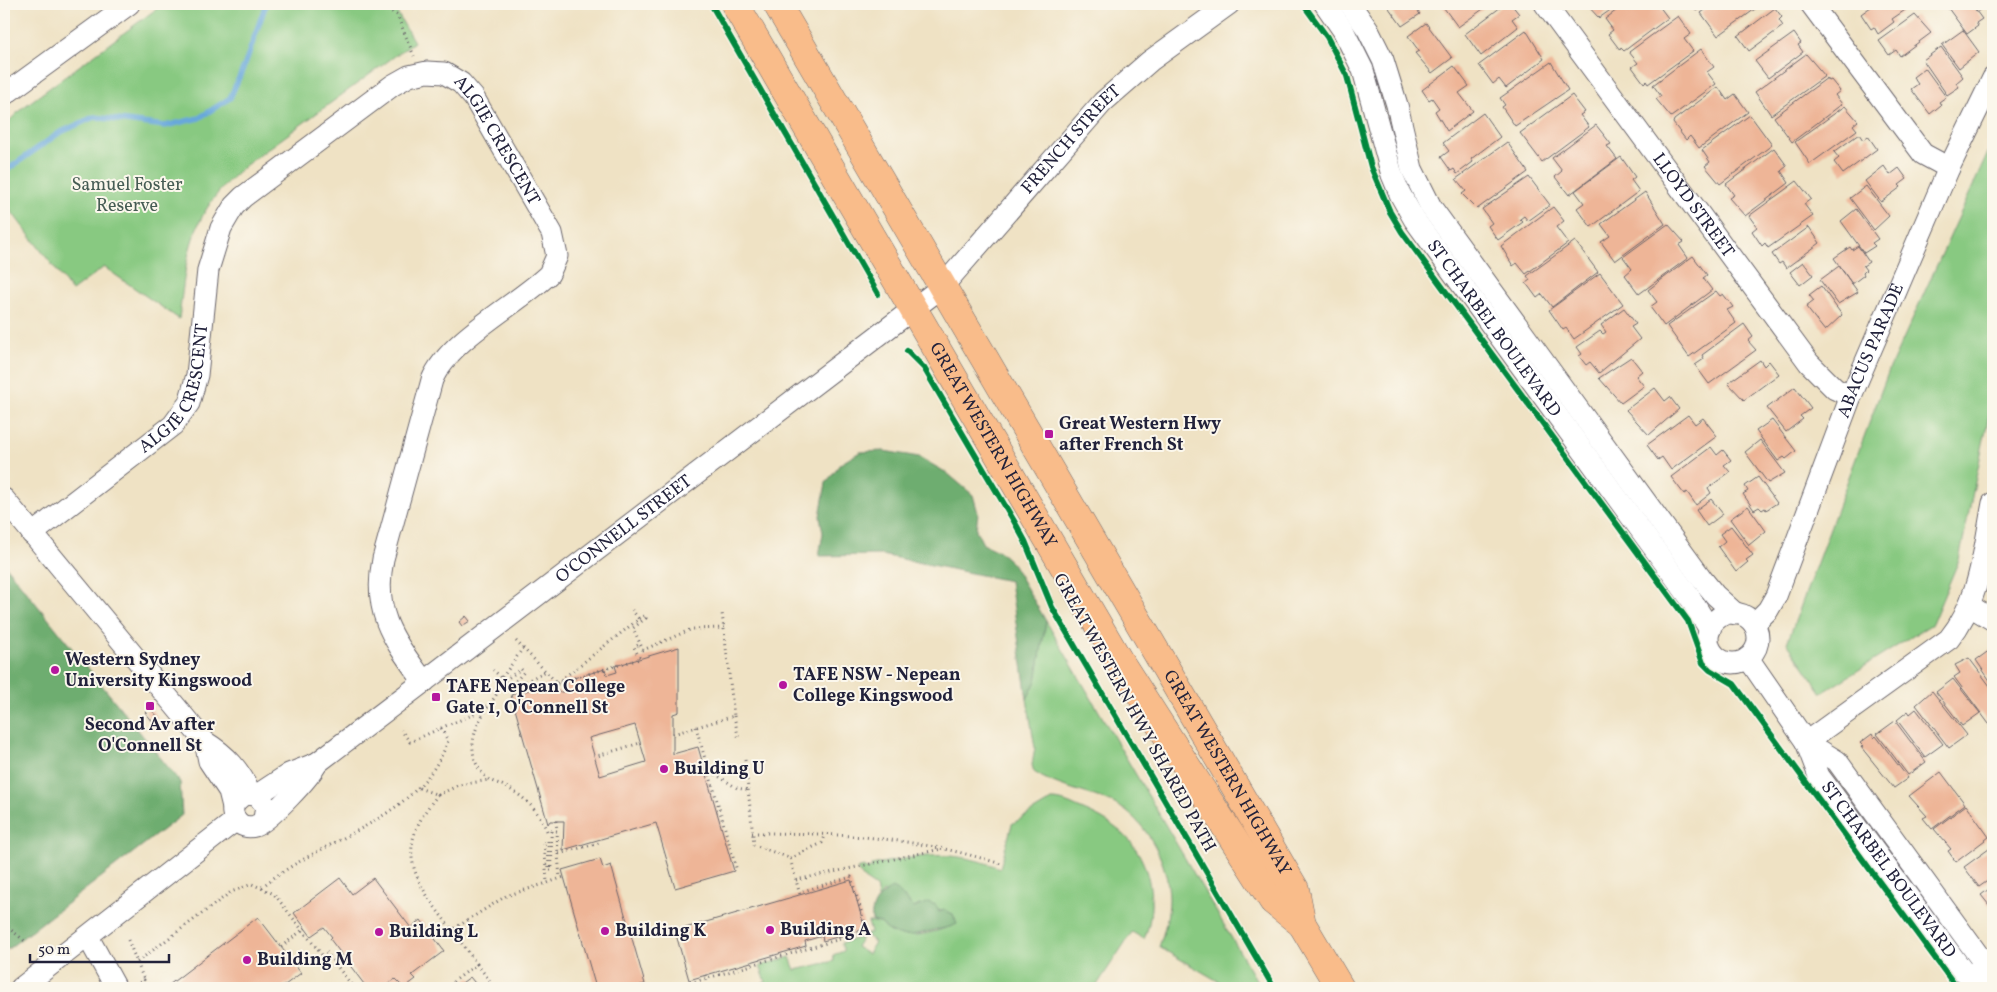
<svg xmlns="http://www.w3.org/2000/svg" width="1997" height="992" viewBox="0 0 1997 992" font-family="Vollkorn,serif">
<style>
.green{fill:#88c981;stroke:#55765e}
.forest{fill:#6ead6f;stroke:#486855}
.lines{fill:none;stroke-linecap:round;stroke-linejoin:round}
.stream{stroke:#68a8db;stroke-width:5.5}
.building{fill:#eeb597;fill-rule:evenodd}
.minor-casing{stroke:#6a656b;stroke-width:23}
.highway-casing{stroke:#6a656b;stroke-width:29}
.path{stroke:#6a656b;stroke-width:3;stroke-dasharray:1 4;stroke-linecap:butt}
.minor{stroke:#fff;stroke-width:21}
.highway{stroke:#f9bc8a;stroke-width:28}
.path-bridge{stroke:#6a656b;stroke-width:3;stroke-dasharray:1 4;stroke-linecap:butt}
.cycleway-casing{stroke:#fbf7ec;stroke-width:9}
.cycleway{stroke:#00873e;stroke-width:6}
.poi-dot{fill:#b5179e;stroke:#fbf7ec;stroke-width:2}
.labels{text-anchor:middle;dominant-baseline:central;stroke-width:4;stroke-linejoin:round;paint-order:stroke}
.street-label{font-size:18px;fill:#22223b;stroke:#fbf7ec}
.park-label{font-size:18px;fill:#465c54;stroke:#fbf7ec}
.poi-label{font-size:18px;font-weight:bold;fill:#22223b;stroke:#fbf7ec;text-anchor:start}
</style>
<rect width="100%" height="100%" fill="#fbf7ec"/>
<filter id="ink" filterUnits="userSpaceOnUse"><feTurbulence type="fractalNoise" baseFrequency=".02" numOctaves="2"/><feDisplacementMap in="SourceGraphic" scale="10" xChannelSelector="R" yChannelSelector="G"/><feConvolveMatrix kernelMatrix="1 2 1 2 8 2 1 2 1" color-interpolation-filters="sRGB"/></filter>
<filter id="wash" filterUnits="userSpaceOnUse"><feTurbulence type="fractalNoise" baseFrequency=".0096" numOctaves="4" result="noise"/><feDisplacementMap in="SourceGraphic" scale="20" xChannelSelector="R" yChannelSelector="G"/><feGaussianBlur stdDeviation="1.12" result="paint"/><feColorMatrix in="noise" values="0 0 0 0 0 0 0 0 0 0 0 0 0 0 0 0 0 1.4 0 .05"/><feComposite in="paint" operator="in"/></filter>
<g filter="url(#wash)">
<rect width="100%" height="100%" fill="#efe2c4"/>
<path class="green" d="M163,4H392L414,42L246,165C190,212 187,251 179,319L104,267L72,291L4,202V126L21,109Z
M1993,142V395L1959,560L1932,624L1822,693L1787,643L1889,370Z
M1046,621L1261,988H1230L1159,947C1164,932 1169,915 1169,899C1169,863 1146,819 1113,803C1089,792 1055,787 1034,772L1032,765L1035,748L1027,699L1036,681Z
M1052,800C1063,800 1072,805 1081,809C1096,815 1109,822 1121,832C1150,856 1159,905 1144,939L1132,932L1095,988H749L766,982L760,966L790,957L795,970L834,961L833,955L844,951L841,943L862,937L856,947L868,954L875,942L865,935L871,933L868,922L881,923L886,929C895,931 904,934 914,935C921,936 949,928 956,924L953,914L919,905L914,908L899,892H883L878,898L876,887L864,879L857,869L864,867L865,869L872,868L871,865C922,855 950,849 1000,868L1012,824Z"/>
<path class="forest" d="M884,451L919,457L947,473L973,495L978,513L976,530L983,544L1000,552L1012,563L1046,621L1036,681L1027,699L1010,581L882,555L819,556L823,533L820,516L826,483L840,464L860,452Z
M4,564L180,782L182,815L4,952Z
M892,888L899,892L914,908L928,902L936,905L939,912L944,910L953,914L957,924C947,929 941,928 931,931C911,935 896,942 881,923L872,921C870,906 879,895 892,888Z"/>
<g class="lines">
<path class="stream" d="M4,172L59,133L94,117L165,126L199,118L230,98L245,64L266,4"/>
</g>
<g id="blocks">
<path class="building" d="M1386,4H1421L1422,5L1416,9L1420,14L1402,26Z
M1441,4H1490L1458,27Z
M1505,4H1511L1519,14L1512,19L1518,27L1481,56L1465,34Z
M1586,4H1619L1599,18Z
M1625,4H1662L1659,6L1668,18L1624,51L1621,48L1620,50L1608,34L1613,30L1605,19Z
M1691,4H1706L1696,11Z
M1713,4H1762L1718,36L1701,13Z
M1875,4H1914L1892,19L1894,22L1878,34L1874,27L1871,29L1861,14Z
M1945,4H1971L1982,19L1976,23L1978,26L1967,34Z
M1973,4H1988L1978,11Z
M1775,8L1782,17L1779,20L1783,26L1749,51L1738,36Z
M1915,15L1931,33L1900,56L1896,50L1889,55L1879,41Z
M1678,16L1691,34L1684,39L1693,51L1648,84L1646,81L1644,83L1632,67L1638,63L1629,52Z
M1426,23L1452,58L1432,73L1415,53L1419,51L1408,36Z
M1526,30L1544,59L1506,88L1499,79L1493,84L1479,65Z
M1963,30L1979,52L1959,68L1942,45Z
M1794,33L1801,43L1798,45L1803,52L1768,78L1755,61Z
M1941,47L1963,77L1956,83L1959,87L1947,95L1923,60Z
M1701,49L1714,67L1707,72L1716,84L1671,117L1656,99L1661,96L1653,85Z
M1806,54L1825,76L1771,115L1755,92Z
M1551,62L1568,90L1515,126L1502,107L1505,105L1500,98Z
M1454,66L1469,86L1459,93L1473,111L1447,131L1435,111L1439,108L1432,98L1429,100L1422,90Z
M1925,68L1946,97L1939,102L1941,105L1930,114L1911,89L1918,84L1913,77Z
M1827,78L1829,81L1831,80L1840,91L1835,95L1842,104L1792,142L1774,117Z
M1718,87L1727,100L1735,94L1748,112L1699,148L1690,136L1686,140L1673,123L1674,120Z
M1572,95L1585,112L1580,115L1589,127L1542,162L1520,133Z
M1845,106L1858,121L1853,125L1857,130L1810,164L1795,142Z
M1483,113L1500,137L1471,159L1473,162L1457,174L1454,169L1451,171L1441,157L1449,151L1443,143Z
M1750,115L1772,145L1720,184L1705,166L1710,162L1702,150Z
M1596,125L1611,144L1607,146L1617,159L1569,195L1555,177L1562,171L1552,158Z
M1859,134L1863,140L1868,136L1877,149L1843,174L1834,162L1839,158L1834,152Z
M1507,142L1528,172L1477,209L1462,194L1466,191L1456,179Z
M1774,148L1787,166L1781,171L1789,183L1745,216L1729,198L1734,195L1726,184Z
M1621,157L1635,177L1631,180L1639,191L1591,227L1577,208L1584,203L1575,191Z
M1884,166L1890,175L1899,168L1907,179L1899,185L1901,187L1881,202L1865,181Z
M1529,177L1550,205L1528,221L1524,216L1520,219L1523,222L1498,240L1488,226L1492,223L1482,209Z
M1797,181L1811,199L1804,204L1813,216L1768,248L1765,243L1762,246L1752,231L1757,227L1749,216Z
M1866,186L1889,216L1874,230L1850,198Z
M1645,192L1665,224L1615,261L1601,242L1610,236L1601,224Z
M1553,207L1564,221L1556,227L1568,243L1526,274L1517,263L1513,266L1501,246Z
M1856,209L1878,239L1872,243L1875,246L1864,253L1841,221Z
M1668,224L1684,242L1679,245L1688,258L1639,294L1625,275L1632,269L1623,257Z
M1809,227L1820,243L1786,268L1782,262L1779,264L1772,254Z
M1575,241L1598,272L1552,307L1542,294L1537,298L1526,283L1530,280L1527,276Z
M1858,246L1869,262L1863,266L1866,270L1863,273L1864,275L1852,284L1834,258L1850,247L1852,250Z
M1693,256L1707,275L1703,278L1712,290L1664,326L1650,307L1657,302L1648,290Z
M1803,262L1813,275L1800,285L1790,272Z
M1839,266L1858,292L1838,304L1820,280Z
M1600,273L1623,304L1574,339L1566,328L1563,330L1549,310Z
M1821,286L1842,315L1825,331L1806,307L1814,301L1809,295Z
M1716,291L1720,296L1723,294L1733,307L1727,310L1736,323L1689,357L1667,326Z
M1624,308L1636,324L1631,327L1640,339L1599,373L1590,362L1586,365L1579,356L1582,354L1577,347L1600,331L1603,334L1606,332L1601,325Z
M1744,324L1753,337L1748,341L1756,350L1709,384L1695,365L1704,359L1702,355Z
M1631,357L1642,371L1636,376L1644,386L1621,403L1599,378Z
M1760,360L1764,366L1769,361L1779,374L1744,400L1728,383Z
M1795,387L1811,408L1800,416L1803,419L1786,432L1767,408Z
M1655,388L1665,401L1670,397L1679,409L1649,435L1626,410Z
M1688,415L1695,424L1703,418L1717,436L1671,470L1662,457L1658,460L1647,445Z
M1772,420L1796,451L1786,459L1784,457L1778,461L1756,431Z
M1760,440L1785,473L1768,483L1745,452Z
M1711,447L1717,455L1723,450L1731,460L1724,465L1730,472L1708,488L1711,493L1696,505L1687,492L1684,494L1671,477Z
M1758,477L1777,503L1766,510L1765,508L1762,510L1759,507L1754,510L1743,494L1748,491L1745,486Z
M1711,499L1723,514L1707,526L1696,510Z
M1748,506L1766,531L1749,545L1730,519Z
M1731,526L1753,555L1746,560L1748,562L1736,572L1718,547L1725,541L1720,534Z
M466,616L470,621L462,626L459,622Z
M679,647V712L673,714V754L698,747L734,871L675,888L656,823L563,850L564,821H550L548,824L511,695L550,684V691L563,692V681L605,669L607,675L617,672L615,666ZM635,725L646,762L600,776L589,738Z
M1990,650L1993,655V685L1976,660Z
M1969,658L1993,690V721L1989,724L1954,677L1960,673L1955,665Z
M1953,679L1980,713L1962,726L1936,692Z
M1932,691L1967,735L1949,748L1916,705Z
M150,708L158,717L153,722L145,712Z
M1916,709L1943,744L1925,757L1897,720L1908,711L1910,714Z
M1895,721L1926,762L1908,775L1877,734Z
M1872,734L1874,738L1876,736L1908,778L1894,788L1861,747L1863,746L1860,743Z
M1941,772L1965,804L1932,829L1923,818L1927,816L1909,796Z
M1966,805L1989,837L1956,862L1948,851L1951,849L1934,829Z
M1993,846V877L1979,887L1964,867Z
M600,859L603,868L611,865L645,984L630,988H596L562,870Z
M340,878L352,894L373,878L411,928L421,920L444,951L412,975L416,979L404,988L395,979L383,988H367L330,939L332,937L324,927L311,936L294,913Z
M851,880L865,929L823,941L822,936L805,941L806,946L689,980L675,931Z
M1993,886V907L1991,904L1989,905L1981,895Z
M258,917L301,973L281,988H165Z
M470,977L479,988H455Z"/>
</g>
</g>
<g filter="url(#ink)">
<use href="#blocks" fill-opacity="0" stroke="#6a656b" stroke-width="1"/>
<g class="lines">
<defs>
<g id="minor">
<path id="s1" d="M1325,4L1343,30L1363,70L1392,175L1400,194L1414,219L1691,599L1710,630"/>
<path d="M1350,4L1368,30L1383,60L1397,105L1412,169L1431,207L1702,579L1715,595L1736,614"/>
<path id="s2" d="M1545,4L1809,363L1835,389L1851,396"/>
<path d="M1811,4L1923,154L1949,168"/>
<path d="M4,95L129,4"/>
<path d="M4,499L205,742C227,755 240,771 251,794"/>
<path id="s3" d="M32,534L173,425L189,403L197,375L208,270L221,228L234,206L243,197L393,85L409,76L427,72L444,73L461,83L474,98L552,233L557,256L549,274C517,305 449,339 432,380L383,559C372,614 394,640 424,682"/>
<path d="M1970,606L1993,620"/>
<circle cx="1733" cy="638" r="25"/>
<path id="s4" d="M1754,624L1768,610L1776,596L1851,396L1949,168L1993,78"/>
<path id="s5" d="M1748,658L1806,742L1819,776L1828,788L1963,971L1984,981L1992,988"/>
<path d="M205,742L209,761L229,791L233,807"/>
<path d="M1806,742L1949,639C1980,601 1984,549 1993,503"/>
<path d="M1806,742L1837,761L1981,959L1984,981"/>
<path id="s6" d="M257,795L289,774L317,763L942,287L1103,102L1150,61L1229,4"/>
<path d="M264,819L266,806L257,795L244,794L234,803C232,809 232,816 237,821C241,826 248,828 255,826C269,821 310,777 317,763"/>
<path d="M88,937L116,988"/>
<path d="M21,988L236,820"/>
</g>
<g id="highway">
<path id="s7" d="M735,4L1118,659L1273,901L1302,924"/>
<path id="s8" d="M777,4L1295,889L1302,924L1340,988"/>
</g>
</defs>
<use href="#minor" class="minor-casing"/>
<use href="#highway" class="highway-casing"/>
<path class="path" d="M379,4L397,15L414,56
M639,619L644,615L646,618L633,628L643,650L692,629L724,628
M516,641L557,683L556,691
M523,648L502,678L505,680L521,669L524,672L511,686L513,688L546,671
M560,682L640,659L634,647L640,644
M557,683L639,619L632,610
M488,707C472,729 464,758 488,779C492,782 498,783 502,785C523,795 538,809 547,831H557L558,854L599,843L598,840
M734,716L739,740
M696,727L737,871
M441,728C469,715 496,712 502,678L493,670
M673,734L734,716L722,613
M594,757L640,743
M745,760L754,845L790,858L800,895
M710,774H715L737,788L748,790
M419,788L438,795C391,850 414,880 452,930
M438,795L459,785L489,780
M556,821L557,831
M551,831L552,870H549L548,840H544L547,883L564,877
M752,833C840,833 916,837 1001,864
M558,854L560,878
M790,858L822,843L826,834
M796,880L941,849
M262,887C322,837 418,822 448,741L441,728L410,742L401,730
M4,924L26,942
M128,940L144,980
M281,947L305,928
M326,952L354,988
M137,962L231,892L252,884L274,894L322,955
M477,964L452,930L506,896L547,883
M135,985L144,980L147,988
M445,988L477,964L495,988
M682,988L684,985L867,931L851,877L800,892"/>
<use href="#minor" class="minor"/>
<use href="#highway" class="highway"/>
<path class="path-bridge" d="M705,975L709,988"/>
<defs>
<path id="cycleway" d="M711,4L878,294
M1303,4L1327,37L1347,76L1371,167L1390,212L1402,232L1688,621L1703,663L1710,670L1734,684L1957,988
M907,351L924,368L1014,521L1025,541L1052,607L1274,988"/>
</defs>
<use href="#cycleway" class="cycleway-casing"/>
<use href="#cycleway" class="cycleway"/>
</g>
</g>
<g class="poi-dot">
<rect x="1044" y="429" width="10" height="10" rx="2.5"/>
<circle cx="55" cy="670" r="5"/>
<circle cx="783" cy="685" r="5"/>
<rect x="431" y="692" width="10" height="10" rx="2.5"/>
<rect x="145" y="701" width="10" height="10" rx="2.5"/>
<circle cx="664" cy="769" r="5"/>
<circle cx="770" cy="930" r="5"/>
<circle cx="605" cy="931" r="5"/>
<circle cx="379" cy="932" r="5"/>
<circle cx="247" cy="960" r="5"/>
</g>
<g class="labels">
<g class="street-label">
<text stroke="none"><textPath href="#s6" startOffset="1050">FRENCH STREET</textPath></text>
<text stroke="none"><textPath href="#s3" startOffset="751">ALGIE CRESCENT</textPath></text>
<text stroke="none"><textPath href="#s2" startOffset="250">LLOYD STREET</textPath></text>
<text stroke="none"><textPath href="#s1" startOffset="370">ST CHARBEL BOULEVARD</textPath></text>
<text stroke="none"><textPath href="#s4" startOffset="299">ABACUS PARADE</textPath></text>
<text stroke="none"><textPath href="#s3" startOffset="212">ALGIE CRESCENT</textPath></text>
<text stroke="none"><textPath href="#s7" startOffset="511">GREAT WESTERN HIGHWAY</textPath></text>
<text stroke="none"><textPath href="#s6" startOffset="454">O'CONNELL STREET</textPath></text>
<text transform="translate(1134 713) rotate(61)">GREAT WESTERN HWY SHARED PATH</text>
<text stroke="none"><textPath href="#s8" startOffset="891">GREAT WESTERN HIGHWAY</textPath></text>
<text stroke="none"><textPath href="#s5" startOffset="255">ST CHARBEL BOULEVARD</textPath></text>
</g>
<g class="park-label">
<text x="127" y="185">Samuel Foster<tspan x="127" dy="21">Reserve</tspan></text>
</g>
<g class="poi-label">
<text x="1059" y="424">Great Western Hwy<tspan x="1059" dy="21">after French St</tspan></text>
<text x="65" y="660">Western Sydney<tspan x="65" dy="21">University Kingswood</tspan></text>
<text x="793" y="675">TAFE NSW - Nepean<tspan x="793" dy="21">College Kingswood</tspan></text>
<text x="446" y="687">TAFE Nepean College<tspan x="446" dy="21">Gate 1, O'Connell St</tspan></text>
<text x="150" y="725" text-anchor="middle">Second Av after<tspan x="150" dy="21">O'Connell St</tspan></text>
<text x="674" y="769">Building U</text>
<text x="780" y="930">Building A</text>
<text x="615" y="931">Building K</text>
<text x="389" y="932">Building L</text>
<text x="257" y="960">Building M</text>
</g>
</g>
<rect width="1997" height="992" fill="none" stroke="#fbf7ec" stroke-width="20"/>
<path d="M30 954v8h139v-8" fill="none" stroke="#22223b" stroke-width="2.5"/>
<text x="38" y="954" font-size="15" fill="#22223b" stroke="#fbf7ec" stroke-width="4" paint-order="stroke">50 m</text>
</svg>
